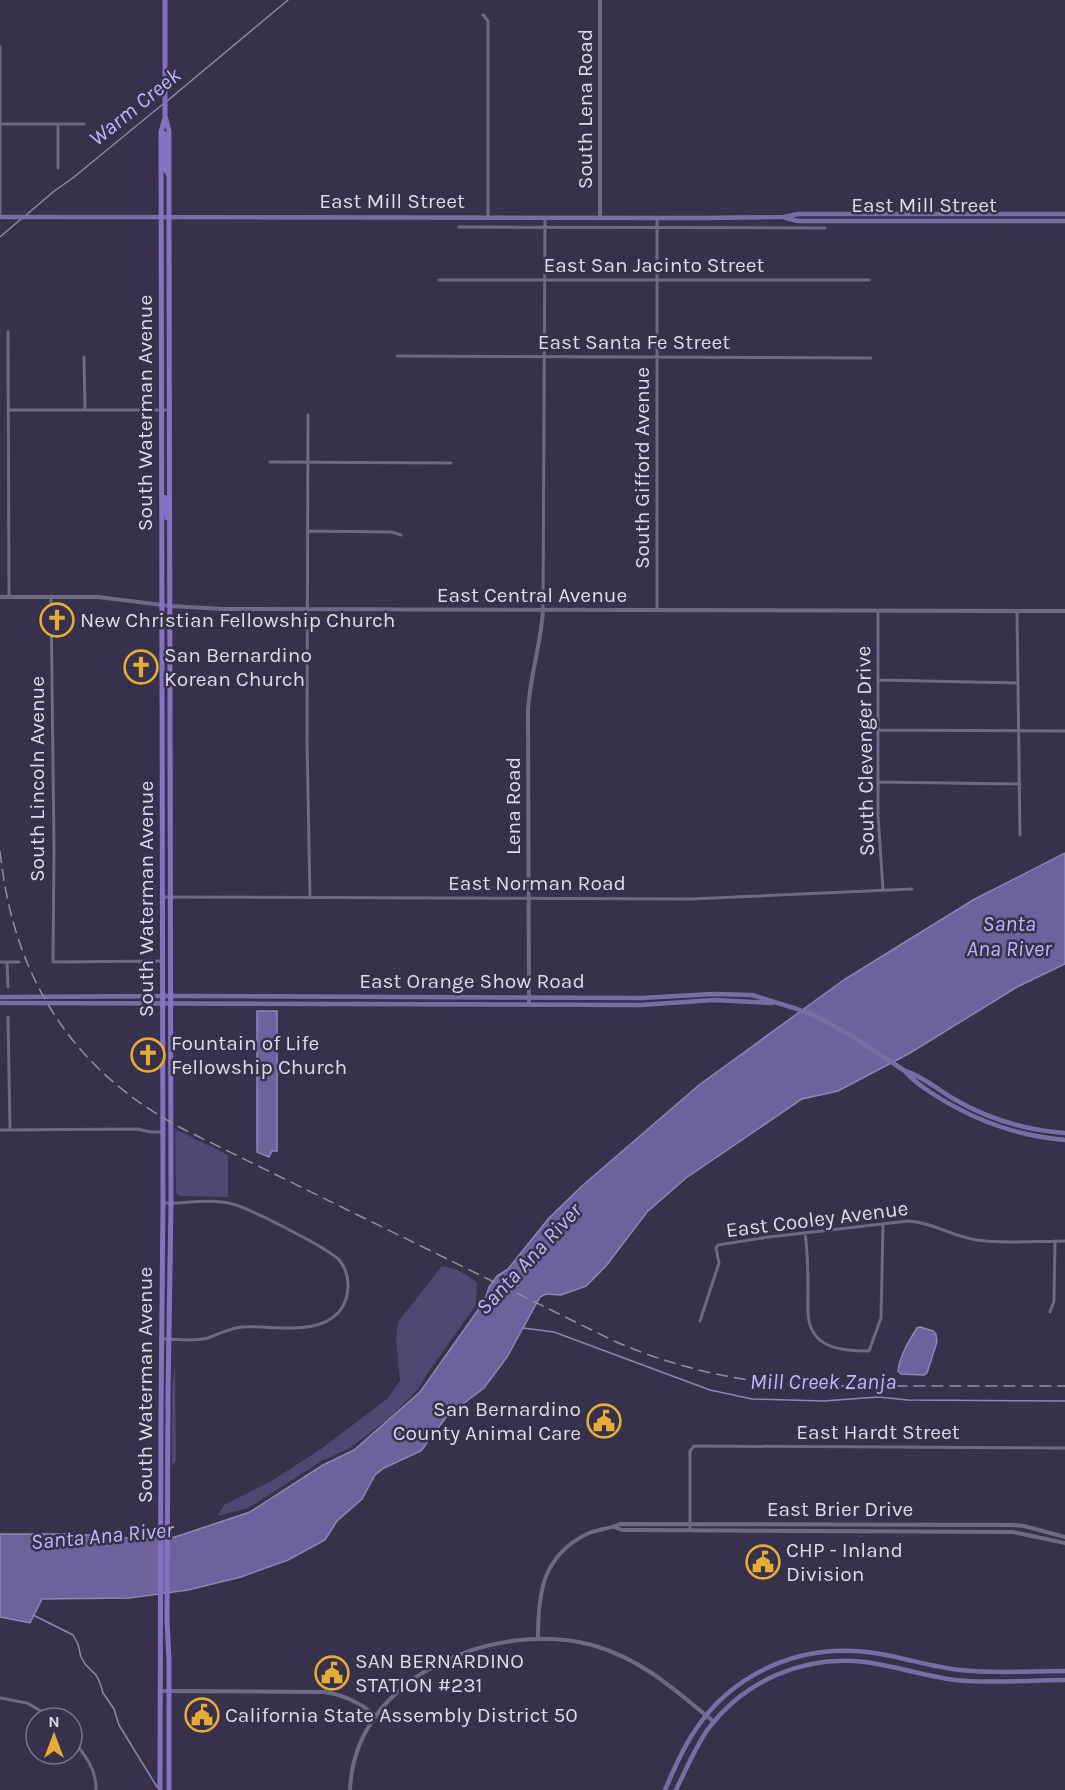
<svg xmlns="http://www.w3.org/2000/svg" width="1065" height="1790" viewBox="0 0 1065 1790" font-family="Karla,sans-serif">
<style>
.green{fill:#504871}
.water{fill:#6e629c;stroke:#8f86b4;stroke-width:1.5}
.lines{fill:none;stroke-linecap:round;stroke-linejoin:round}
.stream{stroke:#8f86b4;stroke-width:1.5}
.minor{stroke:#6e6986;stroke-width:3}
.tertiary{stroke:#6e6986;stroke-width:4}
.secondary{stroke:#796ea3;stroke-width:4.5}
.primary{stroke:#8472c0;stroke-width:5}
.rail{stroke:#938fa3;stroke-width:1.5;stroke-dasharray:12 6;stroke-linecap:butt}
.labels{text-anchor:middle;dominant-baseline:central;stroke-width:5;stroke-linejoin:round;paint-order:stroke}
.street-label{font-size:21px;fill:#dddbeb;stroke:#37314b}
.poi-label{font-size:21px;fill:#dddbeb;stroke:#37314b;text-anchor:start}
.water-label{font-size:22px;font-style:italic;fill:#c2b5f9;stroke:#37314b}
</style>
<rect width="100%" height="100%" fill="#37314b"/>
<path class="green" d="M175,1129L228,1155V1197L179,1196L176,1192Z
M442,1266C456,1268 466,1274 477,1283L476,1305L429,1371L418,1389L389,1418L350,1448L322,1461L248,1508L218,1516L224,1505L273,1480L321,1449L387,1399L400,1381L396,1339L398,1322Z
M175,1366L176,1461L172,1466V1387Z"/>
<path class="water" d="M1065,853V964L1017,987L910,1053L838,1091L802,1099L686,1178L647,1212L606,1266L586,1286L561,1295L546,1294L540,1297L507,1357L484,1388L447,1416L421,1451L384,1468L375,1475L362,1499L337,1521L325,1540L288,1560L241,1577L188,1590L129,1598L42,1599L30,1623L0,1617V1534H74L144,1539L175,1537L250,1512L323,1465L354,1450L420,1392L485,1300L489,1287L497,1276L508,1269L549,1218L582,1186L699,1085L845,979L973,900Z
M257,1011H277V1151H272L269,1157L257,1152Z
M920,1327L933,1331L936,1334L937,1342L927,1373L924,1375L901,1374L898,1371C900,1355 909,1341 917,1328Z"/>
<g class="lines">
<path class="stream" d="M167,101L288,0
M25,216L53,192L74,177L163,104
M0,237L21,219
M523,1328L554,1332L710,1390L752,1399L824,1401L878,1397L908,1400L1065,1401
M33,1615L73,1635L78,1644L81,1657L85,1664L96,1675L100,1683L103,1693L114,1709L119,1725L157,1787"/>
<path class="minor" d="M483,15L488,21V218
M0,46V217
M1,124H84
M58,124V168
M459,227L825,228
M439,280H869
M8,332L9,596
M397,356L871,358
M84,357L85,409
M8,410H170
M308,415L307,741L310,898
M270,462L451,463
M308,531L392,532L401,535
M51,596L54,849L53,962L162,961
M543,610L545,218
M657,610V218
M878,611V816L883,890
M1017,611L1020,835
M878,680L1018,683
M878,730L1065,731
M878,782L1020,784
M163,897L692,899L912,889
M0,962H19
M7,962L8,987
M8,1017L10,1129
M0,1130L138,1129L150,1132H162
M805,1233C808,1253 808,1273 808,1293C808,1302 807,1312 809,1321C815,1350 846,1351 869,1351L881,1318L883,1224
M1050,1312L1054,1301L1055,1241
M700,1321L719,1263L716,1248L718,1245L769,1237L908,1221C935,1223 951,1236 976,1240C1001,1244 1038,1241 1065,1241
M162,1339C177,1339 193,1342 208,1338C219,1334 230,1328 242,1327C270,1325 308,1335 332,1318C350,1306 353,1278 340,1261C332,1250 247,1207 232,1204C210,1198 185,1204 163,1203
M690,1530V1451L694,1446L1065,1448
M0,1698L27,1703L53,1718
M72,1739C84,1754 97,1769 96,1790"/>
<path class="tertiary" d="M600,218V0
M0,597H98L170,606L224,609L1065,611
M529,1004L528,710C530,676 541,644 543,610
M614,1527L622,1530H637L1013,1532L1065,1543
M538,1638C538,1593 542,1555 589,1533C599,1529 610,1529 620,1524L1013,1525L1024,1526L1065,1537
M161,1691L324,1692C345,1695 360,1703 376,1716
M350,1790C354,1677 494,1619 592,1645C642,1659 675,1690 714,1722"/>
<path class="secondary" d="M0,217L701,218L784,217L798,214H1065
M786,218L798,221H1065
M0,997L178,996L641,998L713,994L752,995L797,1009L820,1018L850,1035L905,1071C923,1076 938,1090 954,1099C988,1119 1026,1130 1065,1133
M0,1003L641,1005L714,1000L772,1003
M905,1071C912,1080 921,1086 930,1092C971,1119 1016,1136 1065,1140
M665,1790C674,1769 683,1748 696,1729C730,1678 790,1648 852,1651C889,1652 924,1666 960,1670C994,1674 1030,1671 1065,1671
M676,1790C686,1769 695,1748 708,1729C745,1680 804,1655 865,1662C895,1666 925,1676 955,1680C991,1684 1029,1680 1065,1680"/>
<path class="primary" d="M165,0V116L169,131V228L171,1203L168,1395L167,1621L169,1660V1790
M161,132L165,134V169L168,174
M162,497L166,498L167,518
M160,1790L161,1411L163,1203L161,132L165,118"/>
<path class="rail" d="M0,851C13,976 71,1070 183,1129L614,1341C678,1369 743,1383 813,1386H1065"/>
</g>
<defs>
<symbol id="church-ring" viewBox="-11 -11 22 22"><circle r="9.5" fill="#37314b" stroke="#e6ac36" stroke-width="1.5"/><path d="M-1.2-6h2.4v3.5h3.3v2.4h-3.3V6h-2.4V-.1h-3.3v-2.4h3.3Z" fill="#e6ac36"/></symbol>
<symbol id="civic-ring" viewBox="-11 -11 22 22"><circle r="9.5" fill="#37314b" stroke="#e6ac36" stroke-width="1.5"/><path d="M-.6-6.5H3V-4.5H.6V-3L4-1V1h2V6H-6V1h2V-1L-.6-3ZM-1.2 2.5V6h2.4V2.5Z" fill="#e6ac36"/></symbol>
</defs>
<g fill-rule="evenodd">
<use href="#church-ring" x="38" y="601" width="38" height="38"/>
<use href="#church-ring" x="122" y="648" width="38" height="38"/>
<use href="#church-ring" x="129" y="1036" width="38" height="38"/>
<use href="#civic-ring" x="585" y="1402" width="38" height="38"/>
<use href="#civic-ring" x="744" y="1543" width="38" height="38"/>
<use href="#civic-ring" x="313" y="1654" width="38" height="38"/>
<use href="#civic-ring" x="183" y="1696" width="38" height="38"/>
</g>
<g class="labels">
<g class="street-label">
<text transform="translate(585 109) rotate(-90)">South Lena Road</text>
<text x="392" y="201">East Mill Street</text>
<text x="924" y="205">East Mill Street</text>
<text x="654" y="265">East San Jacinto Street</text>
<text x="634" y="342">East Santa Fe Street</text>
<text transform="translate(145 413) rotate(-90)">South Waterman Avenue</text>
<text transform="translate(642 468) rotate(-90)">South Gifford Avenue</text>
<text x="532" y="595">East Central Avenue</text>
<text transform="translate(865 751) rotate(-91)">South Clevenger Drive</text>
<text transform="translate(37 779) rotate(-90)">South Lincoln Avenue</text>
<text transform="translate(513 806) rotate(-90)">Lena Road</text>
<text x="537" y="883">East Norman Road</text>
<text transform="translate(146 899) rotate(-90)">South Waterman Avenue</text>
<text x="472" y="981">East Orange Show Road</text>
<text transform="translate(817 1219) rotate(-7)">East Cooley Avenue</text>
<text transform="translate(145 1385) rotate(-90)">South Waterman Avenue</text>
<text x="878" y="1432">East Hardt Street</text>
<text x="840" y="1509">East Brier Drive</text>
</g>
<g class="poi-label">
<text x="80" y="620">New Christian Fellowship Church</text>
<text x="164" y="655">San Bernardino<tspan x="164" dy="24">Korean Church</tspan></text>
<text x="171" y="1043">Fountain of Life<tspan x="171" dy="24">Fellowship Church</tspan></text>
<text x="581" y="1409" text-anchor="end">San Bernardino<tspan x="581" dy="24">County Animal Care</tspan></text>
<text x="786" y="1550">CHP - Inland<tspan x="786" dy="24">Division</tspan></text>
<text x="355" y="1661">SAN BERNARDINO<tspan x="355" dy="24">STATION #231</tspan></text>
<text x="225" y="1715">California State Assembly District 50</text>
</g>
<g class="water-label">
<text transform="translate(135 107) rotate(-39)">Warm Creek</text>
<text x="1009" y="924">Santa<tspan x="1009" dy="25">Ana River</tspan></text>
<text transform="translate(529 1259) rotate(-47)">Santa Ana River</text>
<text x="823" y="1382">Mill Creek Zanja</text>
<text transform="translate(102 1536) rotate(-5)">Santa Ana River</text>
</g>
</g>
<g transform="translate(54 1736)"><circle r="28" fill="#37314b" stroke="#79758b" stroke-width="1.5"/>
<path d="M0-4.5L10 22L0 15L-10 22Z" fill="#e6ac36"/>
<text y="-9" font-size="16" font-weight="bold" text-anchor="middle" fill="#dddbeb">N</text>
</g>
</svg>
